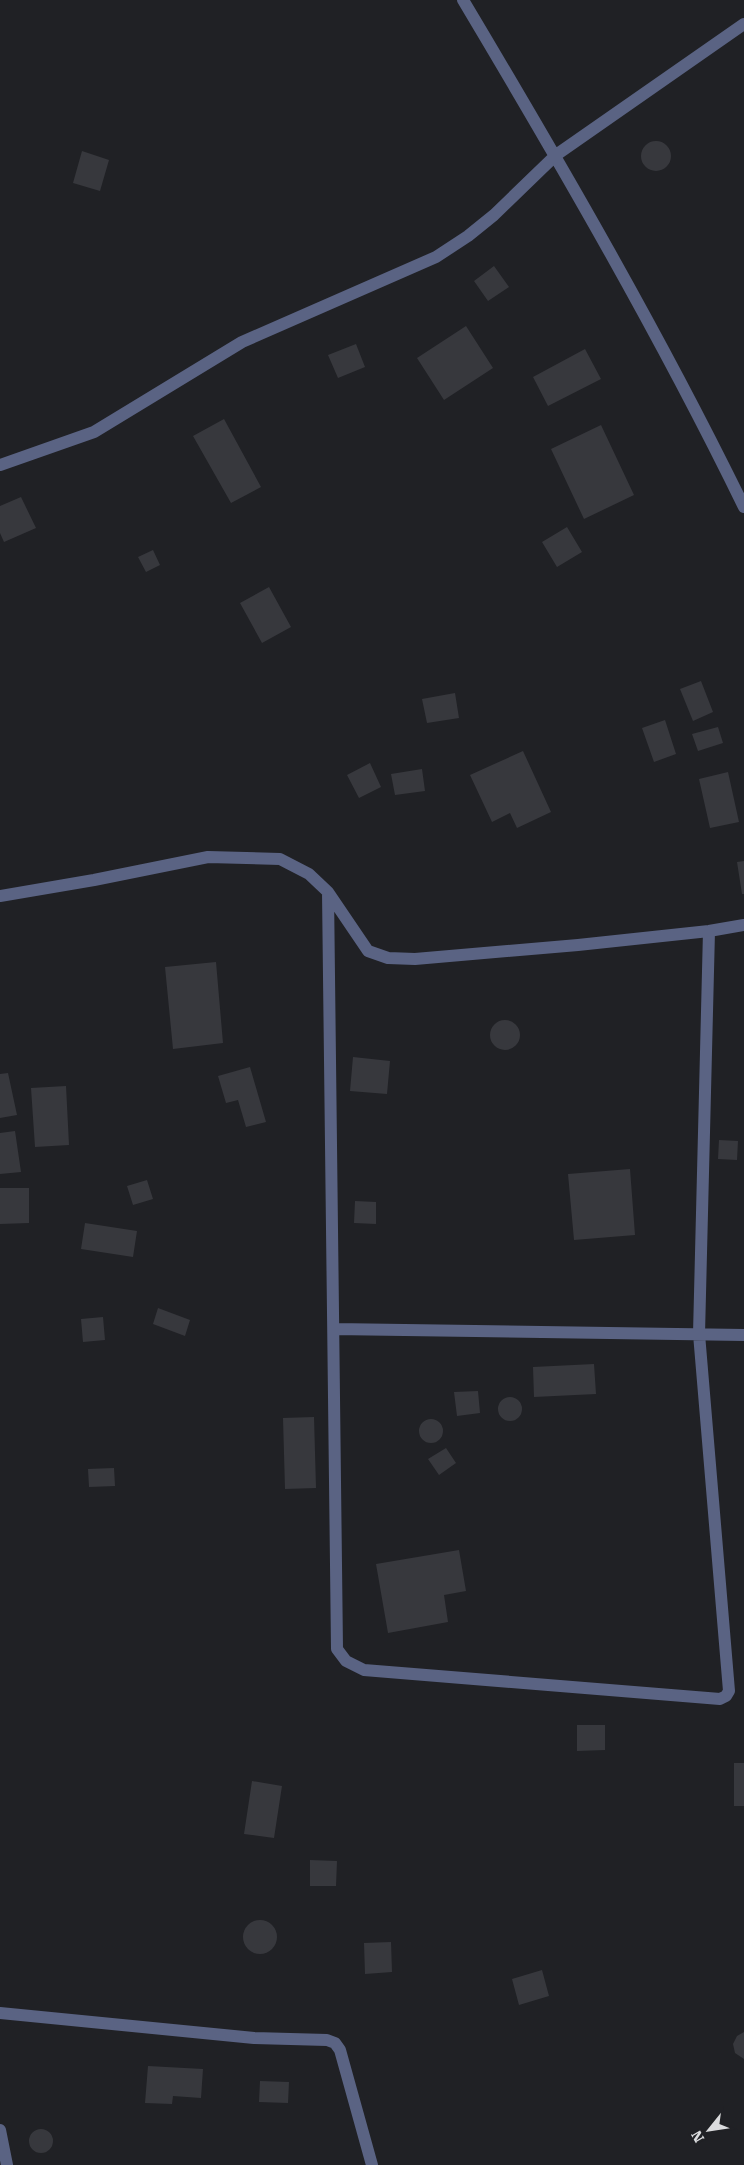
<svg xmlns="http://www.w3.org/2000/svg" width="744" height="2165" viewBox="0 0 744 2165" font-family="'Roboto Serif',serif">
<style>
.building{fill:#37383d}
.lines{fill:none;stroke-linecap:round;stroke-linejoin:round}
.minor{stroke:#5a6383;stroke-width:12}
</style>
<rect width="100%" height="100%" fill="#202125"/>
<path class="building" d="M641 156a15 15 0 1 1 30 0a15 15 0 1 1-30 0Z
M82,151L109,160L100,191L73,183Z
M494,266L509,287L488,301L474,281Z
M466,326L493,368L444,400L417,358Z
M356,344L365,367L338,378L328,355Z
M585,349L601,379L548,406L533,377Z
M224,419L261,487L231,503L193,436Z
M601,425L634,495L584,519L551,449Z
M21,497L36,528L4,542L0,533V506Z
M567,527L582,552L557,567L542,542Z
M153,550L160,565L146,572L138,557Z
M269,587L291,627L262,643L240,603Z
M701,681L713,712L693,721L680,689Z
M455,693L459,718L427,723L422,699Z
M665,720L676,754L654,762L642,728Z
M718,727L723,743L698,751L692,734Z
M523,751L551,812L517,828L510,813L492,822L470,775Z
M370,763L381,787L359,798L347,775Z
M422,769L425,791L395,795L391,774Z
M728,772L739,822L710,828L699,779Z
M744,861V894H742L737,862Z
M216,962L223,1043L173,1049L165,967Z
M490 1035a15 15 0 1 1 30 0a15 15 0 1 1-30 0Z
M353,1057L390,1061L387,1094L350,1091Z
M250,1067L266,1122L246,1127L238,1100L226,1103L218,1076Z
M8,1073L17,1115L0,1118V1074Z
M66,1086L69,1145L35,1147L31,1088Z
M15,1131L21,1172L0,1174V1133Z
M719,1140L738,1141L737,1160L718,1159Z
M630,1169L635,1235L574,1240L568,1174Z
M147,1180L153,1199L133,1205L127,1186Z
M0,1188H29V1223L0,1224Z
M355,1201L376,1202V1224L354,1223Z
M85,1223L137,1231L133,1257L81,1249Z
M158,1308L190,1320L185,1336L153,1324Z
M103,1317L105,1340L83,1342L81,1319Z
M594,1364L596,1394L534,1397L533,1367Z
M478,1391L480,1413L457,1416L454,1392Z
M498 1409a12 12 0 1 1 24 0a12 12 0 1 1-24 0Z
M314,1417L316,1488L285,1489L283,1418Z
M419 1431a12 12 0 1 1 24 0a12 12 0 1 1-24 0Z
M446,1448L456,1463L439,1475L428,1459Z
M114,1468L115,1486L89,1487L88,1469Z
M459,1550L466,1591L444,1595L448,1622L388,1633L376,1564Z
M577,1725H605V1750L577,1751Z
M734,1763H744V1806H734Z
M252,1781L282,1786L274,1838L244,1834Z
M310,1860L337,1861L336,1886H310Z
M243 1937a17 17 0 1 1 34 0a17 17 0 1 1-34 0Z
M391,1942L392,1972L365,1974L364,1943Z
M542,1970L549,1996L519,2005L512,1979Z
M744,2032V2059L735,2053L733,2044L737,2036Z
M148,2066L203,2069L201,2098L173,2096L172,2104L145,2103Z
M260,2081L289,2082L288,2103L259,2102Z
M29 2141a12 12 0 1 1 24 0a12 12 0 1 1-24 0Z"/>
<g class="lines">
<path class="minor" d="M463,0C562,166 659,333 744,507
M0,465L94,432L242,342L436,257L468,236L494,215L556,155L744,24
M328,892L337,1649L346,1661L364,1670L720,1699L726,1696L729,1691L699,1334L709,931
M0,896L94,880L208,857L280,859L309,874L328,892L368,951L388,958L415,959L578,945L709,931L744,925
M334,1329L744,1335
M0,2013L254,2038L327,2040L335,2043L340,2050L372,2165
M0,2130L7,2165"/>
</g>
<g transform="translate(709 2130) rotate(240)" stroke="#202125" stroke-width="4" paint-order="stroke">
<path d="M0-4L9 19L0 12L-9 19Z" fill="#dbdcde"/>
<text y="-8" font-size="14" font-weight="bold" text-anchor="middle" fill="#dbdcde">N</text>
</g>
</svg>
